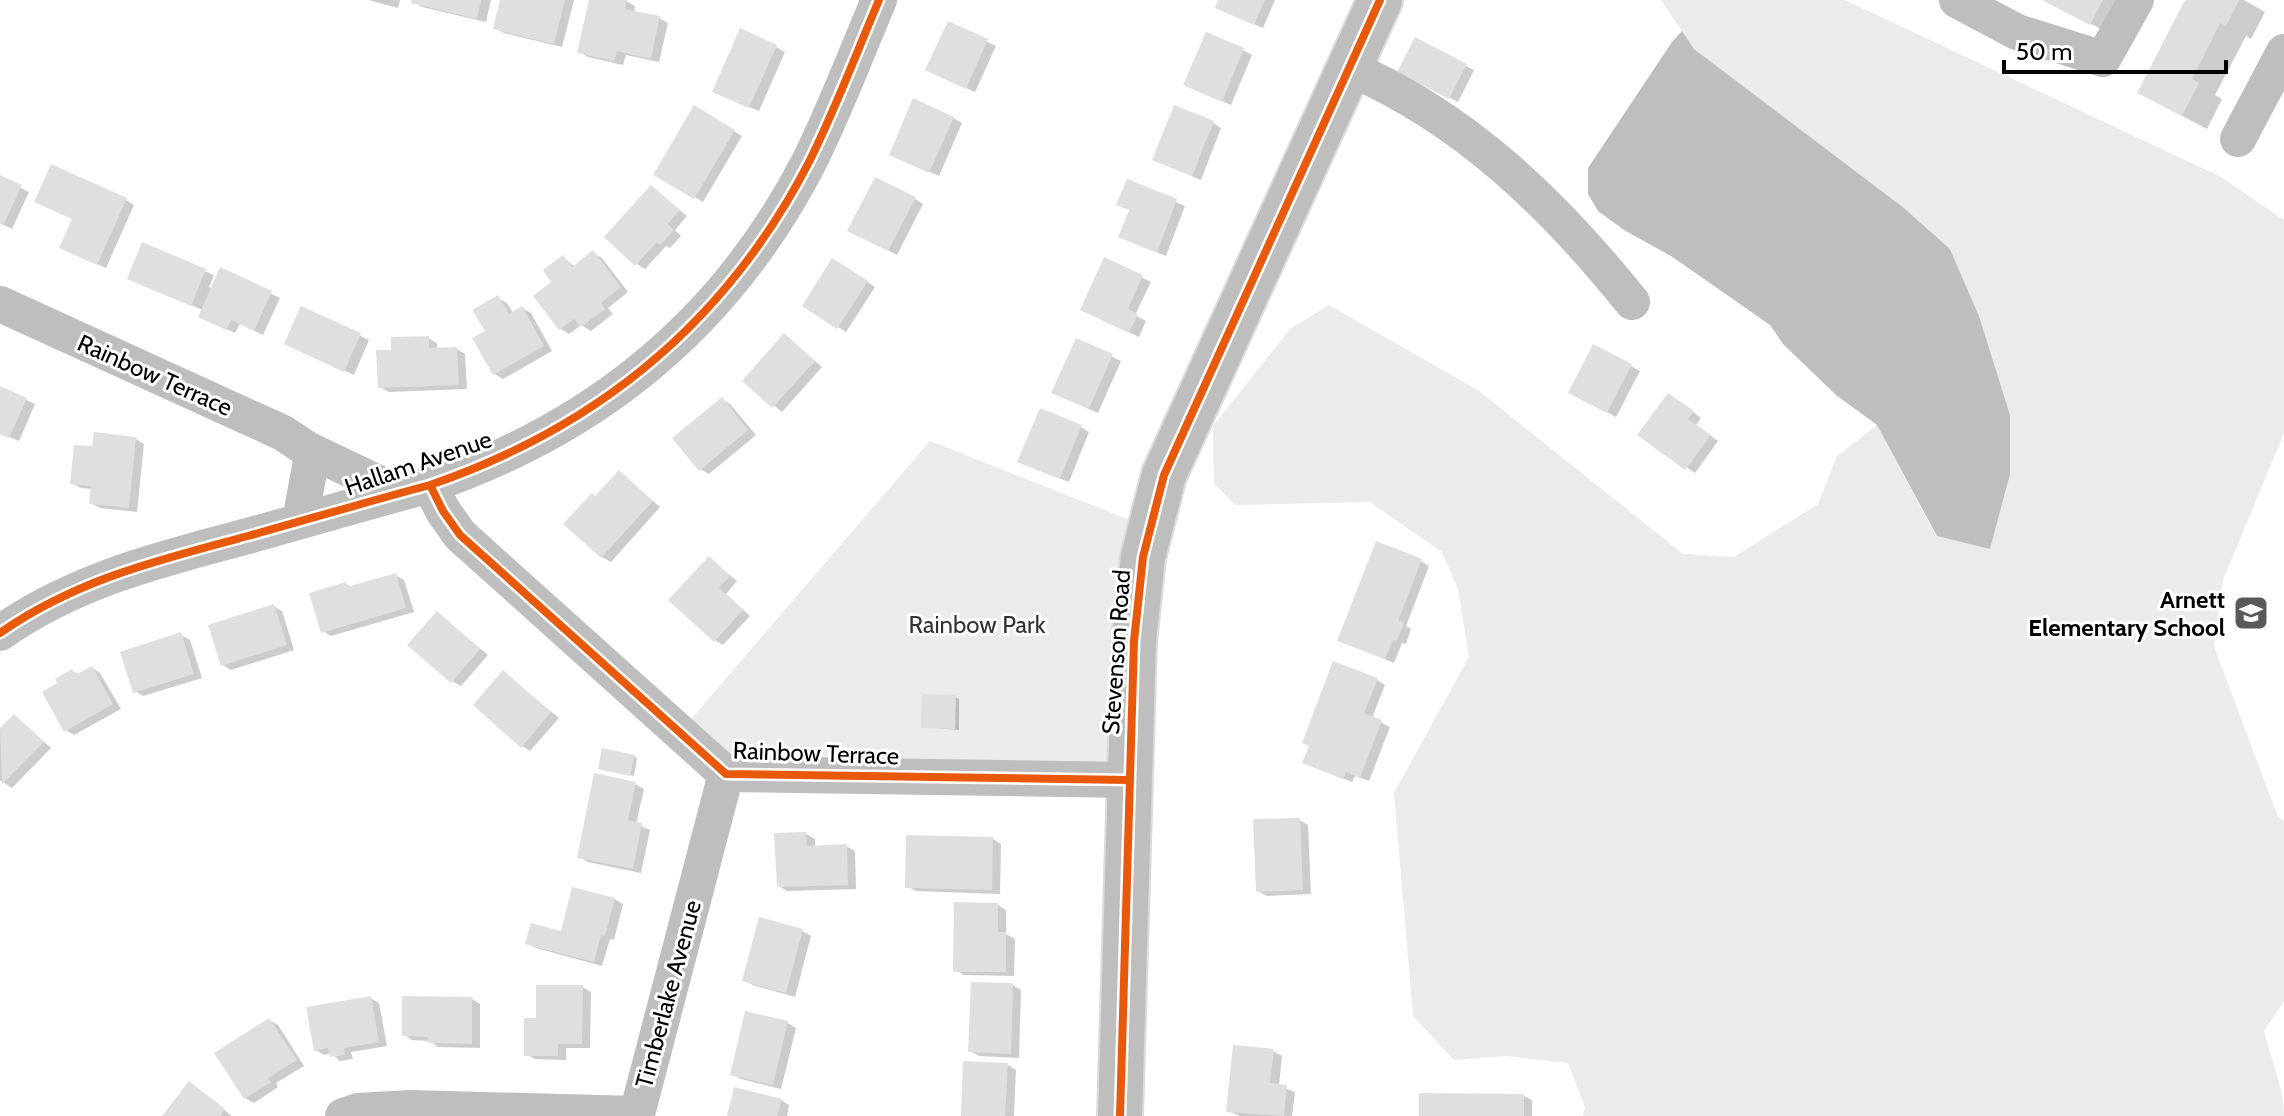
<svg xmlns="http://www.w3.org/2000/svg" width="2284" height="1116" viewBox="0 0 2284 1116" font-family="Cabin,sans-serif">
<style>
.green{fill:#ebebeb}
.water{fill:#bebebe}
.shadow{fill:#0003}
.building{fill:#dfdfdf}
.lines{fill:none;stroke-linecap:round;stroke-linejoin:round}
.major-casing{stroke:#dbdbdb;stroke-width:48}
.minor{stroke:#bebebe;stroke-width:36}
.major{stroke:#bebebe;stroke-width:44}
.cycleway-casing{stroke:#fff;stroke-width:13}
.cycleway{stroke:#e8590c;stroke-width:8}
.labels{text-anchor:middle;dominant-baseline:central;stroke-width:6;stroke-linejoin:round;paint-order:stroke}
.street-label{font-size:24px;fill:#000;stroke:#fff}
.poi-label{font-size:24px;font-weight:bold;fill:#000;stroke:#fff;text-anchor:end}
.park-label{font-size:24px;fill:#323232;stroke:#fff}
</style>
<rect width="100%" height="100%" fill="#fff"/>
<path class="green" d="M1661,0H1845L2221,177L2284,220V433L2223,580L2214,646L2278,817L2284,821V1001L2264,1031C2271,1058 2284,1089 2284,1116H1583L1585,1107L1568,1063L1507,1056L1454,1060L1413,1016L1394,793L1469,657L1458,589L1442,552L1370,502L1236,505L1214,484L1213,426L1290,329L1329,305L1479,391L1683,554L1734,557L1818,504L1837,456L1877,425L1936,536L2010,416L1979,316L1950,249L1904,208L1694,49Z
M930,441L1150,528L1128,780L726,774L680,732Z"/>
<path class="water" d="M1682,31L1694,49L1904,208L1950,249L1979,316L2010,415V474L1990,549L1937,536L1877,425L1836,395L1783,344L1770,325L1671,256L1624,230L1598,211L1588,194V168L1672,42Z"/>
<path class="shadow" d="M368,0H400L398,8Z
M414,0H491L486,22L422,7Z
M502,0H574L562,47L504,33L496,28Z
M592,0L626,1L635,6L634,13L659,18L668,23L659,62L626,55L623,65L588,57L580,52Z
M1220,0H1275L1263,28L1226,12Z
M2046,0H2135L2116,37Z
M2187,0H2244L2265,12L2251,39L2246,36L2215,95L2222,99L2207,129L2165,107Z
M949,23L996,46L975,92L936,74Z
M776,47L785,52L759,111L723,96Z
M1243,50L1252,55L1231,105L1194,89Z
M1466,66L1474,70L1458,102L1400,72Z
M695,108L742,136L703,202L656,174Z
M953,118L962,123L939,176L900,159Z
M1213,123L1221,128L1201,180L1163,164Z
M0,178L29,192L12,229L0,223Z
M1128,181L1185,206L1166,256L1129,241L1131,210Z
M651,187L687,216L675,230L681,236L670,248L666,246L645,269L637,264Z
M915,199L923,204L897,255L859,235Z
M126,200L134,205L106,268L70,252L74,219Z
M143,245L214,275L209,287L213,289L221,270L280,298L263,335L240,324L235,333L209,321L203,310L138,283Z
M593,253L602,258L628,292L608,308L613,314L591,331L581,325L569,334L561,329L536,296L554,282L563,257L575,267Z
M1105,260L1151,282L1135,315L1146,321L1139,337L1091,314Z
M841,265L875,287L846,332L838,327Z
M498,298L507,303L513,313L522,308L531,313L552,351L503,379L495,374Z
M302,309L369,340L354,375L295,348Z
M785,336L822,367L782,412L745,381Z
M428,338L437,343V350L457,349L465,354L467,389L389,392L380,387L393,352Z
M1077,340L1121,361L1098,413L1062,397Z
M1594,346L1640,371L1616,417L1570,392Z
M0,388L35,404L19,441L0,433Z
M722,399L730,404L756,435L709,474L700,469Z
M1677,400L1701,418L1696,425L1718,441L1695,473L1640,435Z
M1081,427L1089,432L1069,482L1028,466Z
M136,439L144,444L137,512L100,508L91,503L93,489L81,488L72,483L94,448Z
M619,472L660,507L611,562L602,557L596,498Z
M709,558L737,581L726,594L750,616L723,645L715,640Z
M1421,561L1429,566L1406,626L1411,629L1406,644L1402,643L1394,663L1340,640Z
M395,575L404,580L414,612L331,636L323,631L346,584L352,588Z
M273,606L282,611L294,650L231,670L223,665Z
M437,613L488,655L461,686L452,681Z
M181,635L190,640L202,678L143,696L135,691Z
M92,668L100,673L121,709L74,735L66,730L60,684L72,671L79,675Z
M504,673L559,718L530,751L522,746Z
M1377,680L1385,685L1372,718L1390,727L1369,781L1355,776L1352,782L1313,767Z
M955,697L959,699V730L923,727Z
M15,716L51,748L12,788L0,780V731Z
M634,756L637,758L634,776L604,770Z
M635,784L644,789L636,824L650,830L641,873L588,862L579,857Z
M1299,820L1308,825L1311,894L1267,896L1258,891Z
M806,834L815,839V847L846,846L855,851L856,889L787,891L779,886Z
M993,839L1001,844L1000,894L916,891L907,886Z
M614,899L623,904L614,940L610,939L602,966L536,948L528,944L562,934Z
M998,905L1006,910V934L1015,939L1014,976L964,975L955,970Z
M802,931L811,936L795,997L753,985L744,980Z
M1013,985L1021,990L1019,1058L979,1056L970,1051Z
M582,987L591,992L590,1048H566V1060L535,1059L526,1054L538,1020Z
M370,998L379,1003L387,1046L351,1052L353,1059L340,1061L331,1053L324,1055L316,1050Z
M472,999L480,1004V1048L438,1047L430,1041L412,1040L404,1035Z
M747,1013L788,1023L796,1028L781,1089L741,1079L732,1074Z
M269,1020L278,1025L304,1066L276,1083L278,1087L254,1103L245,1098Z
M1273,1051L1282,1056L1279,1086L1295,1092L1292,1116H1240L1228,1111Z
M1008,1065L1016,1070L1014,1116H963Z
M198,1089L232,1116H165Z
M1524,1096L1532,1100V1116H1421Z
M781,1100L789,1105L787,1116H729Z"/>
<path class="building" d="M412,0H481L477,19L411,3Z
M500,0H565L554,44L493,29Z
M589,0H627L625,9L660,16L651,59L617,51L614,61L577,53Z
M1218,0H1265L1254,25L1215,8Z
M2042,0H2103L2090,25Z
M2185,0H2239L2226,26L2220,23L2192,79L2199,83L2182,116L2137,93Z
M948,21L988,39L966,89L925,70Z
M740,28L777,45L749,108L712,92Z
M1206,32L1244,48L1222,102L1183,85Z
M1415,37L1467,64L1449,99L1397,72Z
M913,98L954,117L929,173L889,155Z
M694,105L735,130L694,199L653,175Z
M1174,105L1214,121L1192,176L1152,160Z
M51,164L127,198L97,265L59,248L72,219L34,202Z
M0,175L22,185L3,226L0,224Z
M875,177L916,197L888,251L847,231Z
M1127,179L1177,199L1157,253L1118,237L1129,210L1116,205Z
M651,185L680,210L668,224L674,230L660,245L657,242L635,266L604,237Z
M142,242L206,269L191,306L127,279Z
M593,250L621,287L601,303L605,309L581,327L574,319L559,330L533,296L551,282L543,270L563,255L572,267Z
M1104,257L1143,275L1128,309L1138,314L1129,333L1080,310Z
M832,258L868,281L837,329L802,306Z
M220,267L272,291L254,331L231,320L226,330L198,317Z
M498,295L509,314L522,306L544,346L493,375L472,338L485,331L472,310Z
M301,306L361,333L344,372L284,344Z
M784,333L815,361L772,408L742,381Z
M429,336V348L457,347L459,385L378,388L376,350H391V337Z
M1076,338L1113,354L1089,409L1051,393Z
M1593,344L1632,364L1607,413L1568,393Z
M0,386L27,398L9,438L0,434Z
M1668,393L1694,411L1688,419L1711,435L1685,470L1637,435Z
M722,397L748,430L699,471L672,438Z
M1040,408L1082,425L1060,479L1017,462Z
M94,432L136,437L129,508L89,504L91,486L70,484L74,445L92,446Z
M619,470L653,501L601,558L563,524L592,493L595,496Z
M1376,541L1422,559L1398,621L1404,622L1397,641L1393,640L1385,659L1337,641Z
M709,556L730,576L719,588L743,610L714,642L668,600Z
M396,573L406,608L321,633L309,593L346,582L347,587Z
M274,604L287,645L221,666L208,625Z
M437,611L480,649L451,683L407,645Z
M181,632L194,674L133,693L120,652Z
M1333,661L1378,678L1364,713L1382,720L1360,778L1346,772L1343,779L1302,763L1309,746L1302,743Z
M92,666L113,704L64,732L42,692L57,683L55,679L72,669L75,675Z
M503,670L551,712L521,748L473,705Z
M922,694L956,695L955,729L921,728Z
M14,714L44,742L2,784L0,728Z
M602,748L635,755L630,776L598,769Z
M594,773L636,782L628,820L642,823L633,869L577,858Z
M1300,818L1303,890L1256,892L1253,819Z
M806,832L807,846L847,844L848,885L777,887L774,833Z
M906,835L993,837L992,890L905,888Z
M572,887L615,898L605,936L601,935L594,962L525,944L531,923L561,931Z
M954,902L998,903V932H1006V972H953Z
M759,917L803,929L786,993L742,981Z
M971,982L1013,983L1011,1054L968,1052Z
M536,985H583L582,1044H558V1056H524V1018H536Z
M371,996L379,1042L344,1048L345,1055L330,1057L328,1048L314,1051L306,1007Z
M402,996L472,997V1044L428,1043V1037L402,1036Z
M745,1011L788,1021L773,1085L730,1075Z
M269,1018L297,1060L268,1078L271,1082L244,1099L214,1053Z
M1233,1045L1274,1049L1270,1083L1287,1085L1284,1116L1226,1112Z
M963,1061L1008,1063L1005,1116H961Z
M189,1081L225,1109L220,1116H162Z
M734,1087L782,1099L777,1116H727Z
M1419,1093L1524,1094V1116H1419Z"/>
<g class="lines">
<defs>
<path id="major" d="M1120,1116L1134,641L1143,557L1164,475L1380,0"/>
</defs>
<use href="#major" class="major-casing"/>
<path class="minor" d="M1957,0L2017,32L2103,59L2136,0
M1349,68C1465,118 1554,205 1632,302
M2238,139L2284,52
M0,304L283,433L307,449L399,493
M430,485L443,511L460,535L726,774L1128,780
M300,521L311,461L307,449
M0,633C75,580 161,559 248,536C309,519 370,501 430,485C599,427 727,321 809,162C835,110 856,54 879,0
M343,1116L358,1111L410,1108L637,1114L726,774"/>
<use href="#major" class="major"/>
<defs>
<path id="cycleway" d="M430,485L443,511L460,535L726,774L1128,780
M0,633C75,580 161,559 248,536C309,519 370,501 430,485C599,427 727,321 809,162C835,110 856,54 879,0
M1120,1116L1134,641L1143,557L1164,475L1380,0"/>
</defs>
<use href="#cycleway" class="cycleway-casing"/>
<use href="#cycleway" class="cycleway"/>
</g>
<defs>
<symbol id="school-square" viewBox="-11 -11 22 22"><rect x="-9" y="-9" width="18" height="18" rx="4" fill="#595959" stroke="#fff"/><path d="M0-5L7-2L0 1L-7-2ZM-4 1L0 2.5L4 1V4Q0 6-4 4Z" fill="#fff"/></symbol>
</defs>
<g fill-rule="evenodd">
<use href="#school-square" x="2231" y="593" width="40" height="40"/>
</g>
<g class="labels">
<g class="street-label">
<text transform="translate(155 375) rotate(24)">Rainbow Terrace</text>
<text transform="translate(418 463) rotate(-19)">Hallam Avenue</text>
<text transform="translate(1116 652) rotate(-86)">Stevenson Road</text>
<text transform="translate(816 753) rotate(2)">Rainbow Terrace</text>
<text transform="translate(668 994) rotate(-75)">Timberlake Avenue</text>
</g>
<g class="poi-label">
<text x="2225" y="599">Arnett<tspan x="2225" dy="28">Elementary School</tspan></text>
</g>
<g class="park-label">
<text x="977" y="624">Rainbow Park</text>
</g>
</g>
<path d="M2004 60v12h222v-12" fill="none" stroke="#000000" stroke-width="4"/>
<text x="2016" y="60" font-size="24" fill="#000000" stroke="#ffffff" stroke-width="6" paint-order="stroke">50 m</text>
</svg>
